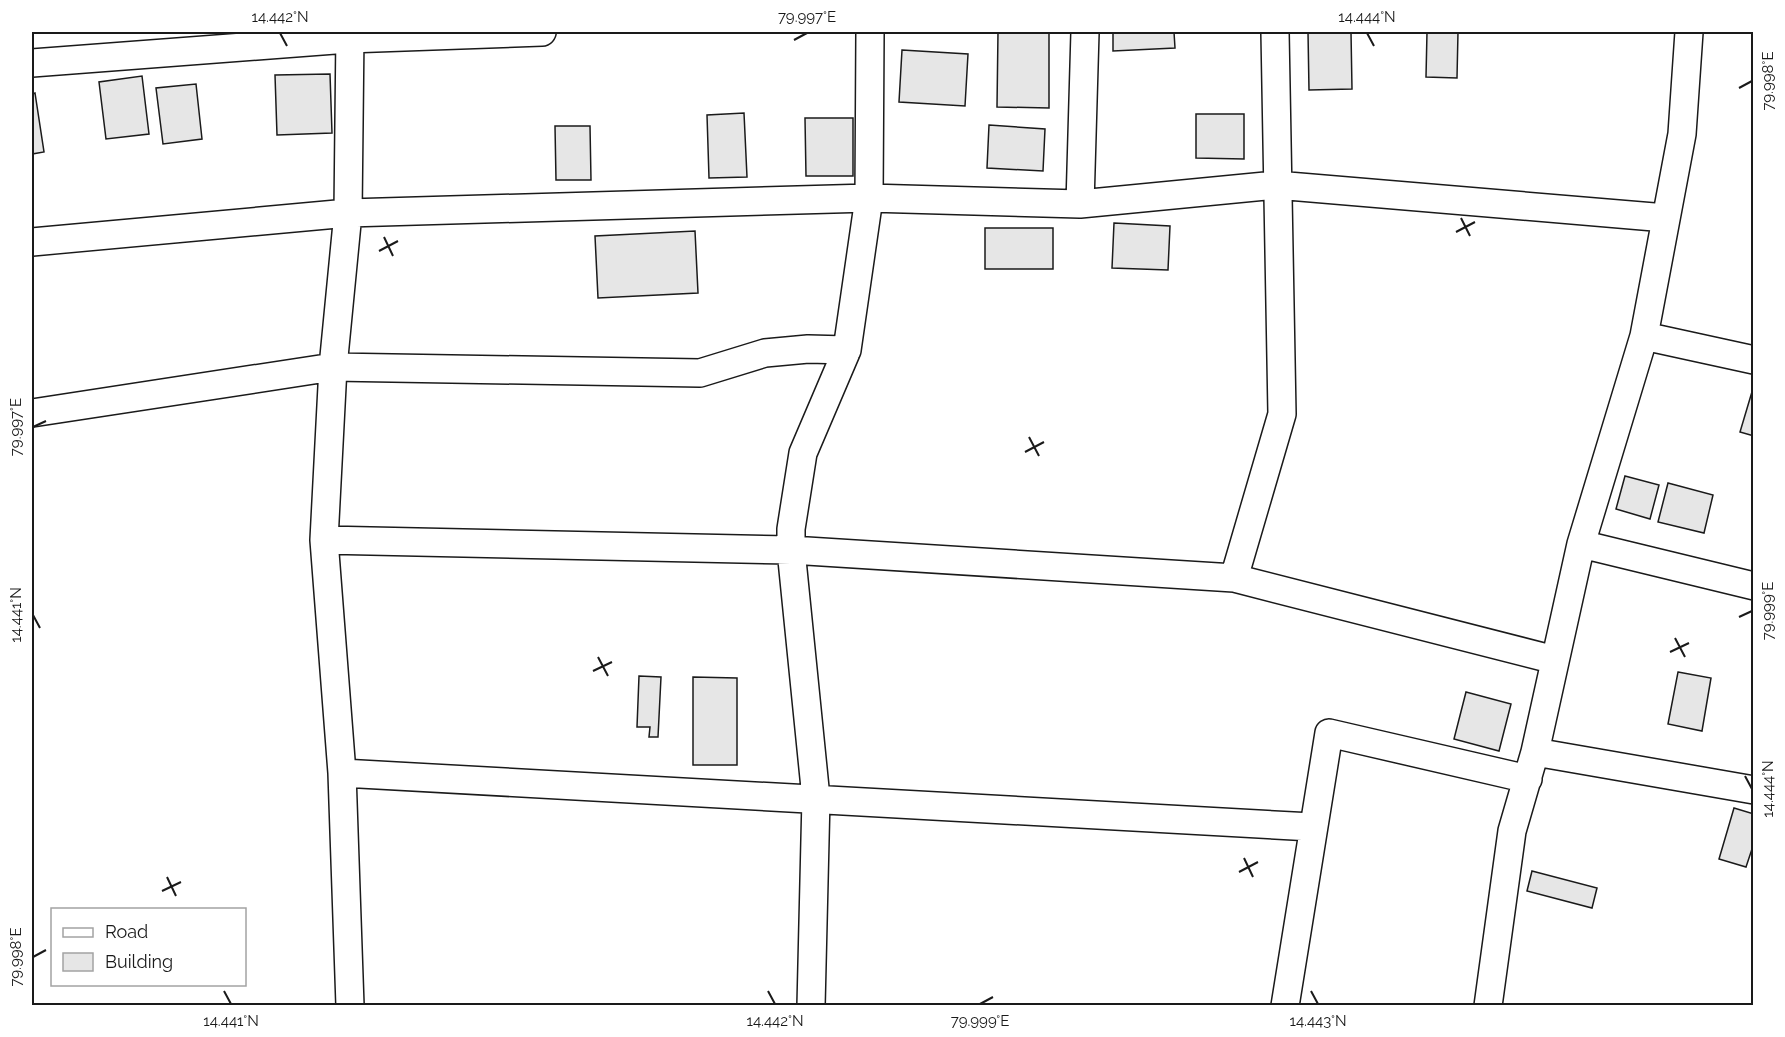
<svg xmlns="http://www.w3.org/2000/svg" width="1785" height="1037" viewBox="0 0 1785 1037" font-family="Raleway,sans-serif">
	<style>
		.building { fill: #e6e6e6; stroke: #1a1a1a; stroke-width: 1.5 }
		.lines { fill: none; stroke-linecap: round; stroke-linejoin: round }
		.minor-casing { stroke: #1a1a1a; stroke-width: 30 }
		.minor { stroke: #fff; stroke-width: 27 }
		.ticks { fill: none; stroke: #1a1a1a; stroke-width: 2 }
		.neatline { fill: none; stroke: #1a1a1a; stroke-width: 2 }
		.ticks-label { font-size: 15px; text-anchor: middle; fill: #1a1a1a }
	</style>
	<rect width="100%" height="100%" fill="#fff"/>
	<path class="building" d="M998 32H1049V108L997 107Z
		M1113 32H1174L1175 48 1113 51Z
		M1308 32H1351L1352 89 1309 90Z
		M1427 32H1458L1457 78 1426 77Z
		M902 50 968 54 965 106 899 102Z
		M330 74 332 133 277 135 275 75Z
		M142 76 149 134 106 139 99 82Z
		M196 84 202 139 163 144 156 88Z
		M35 93 44 152 32 154V94Z
		M744 113 747 177 709 178 707 115Z
		M1196 114H1244V159L1196 158Z
		M805 118H853V176H806Z
		M989 125 1045 129 1043 171 987 168Z
		M555 126H590L591 180H556Z
		M1114 223 1170 226 1168 270 1112 268Z
		M985 228H1053V269H985Z
		M695 231 698 293 598 298 595 236Z
		M1754 385V436L1740 432Z
		M1625 476 1659 485 1650 519 1616 509Z
		M1668 483 1713 495 1704 533 1658 522Z
		M1678 672 1711 678 1702 731 1668 724Z
		M639 676 661 677 658 737H649L650 727H637Z
		M693 677 737 678V765H693Z
		M1466 692 1511 704 1499 751 1454 739Z
		M1734 808 1754 814V843L1746 867 1719 859Z
		M1532 871 1597 888 1592 908 1527 891Z"/>
	<g class="lines">
		<defs>
			<path id="minor" d="M350 32 348 213 333 367 324 540 342 773 350 1006
				M32 63 348 39 542 32
				M1080 204 1085 32
				M32 242 348 213 869 198 1080 204 1276 185 1666 218
				M1644 336 1754 360
				M32 413 333 367 700 373 765 353 808 349 847 350 869 198 870 32
				M324 540 791 550 1234 578 1555 660
				M1581 544 1754 586
				M1234 578 1282 414 1275 32
				M1535 752 1754 790
				M342 773 1312 827
				M811 1006 816 798 791 550V529L803 453 847 350
				M1285 1006 1329 733 1528 779
				M1488 1006 1512 831 1535 752 1581 544 1644 336 1682 134 1689 32"/>
		</defs>
		<use href="#minor" class="minor-casing"/>
		<use href="#minor" class="minor"/>
	</g>
	<path class="ticks" d="M280 33 287 46M1367 33 1374 46M794 40 807 33M1739 88 1752 81M1461 218 1470 236M1456 232 1475 222M384 237 393 256M379 251 398 241M33 427 46 421M1029 437 1039 456M1025 452 1044 442M33 615 40 628M1739 617 1752 611M1675 638 1685 657M1670 652 1689 643M598 657 608 676M593 671 612 662M1745 776 1752 789M1244 858 1253 877M1239 872 1258 862M167 877 176 896M162 891 181 882M33 957 46 950M224 991 231 1004M768 991 775 1004M1311 991 1318 1004M980 1004 993 997"/>
	<rect width="1785" height="1037" fill="none" stroke="#ffffff" stroke-width="66"/>
	<rect x="51" y="908" width="195" height="78" fill="#ffffff" stroke="#a3a3a3" stroke-width="1.5"/>
	<rect x="63" y="928" width="30" height="9" fill="#ffffff" stroke="#a3a3a3" stroke-width="1.5"/>
	<text x="105" y="938" font-size="18" fill="#1a1a1a">Road</text>
	<rect x="63" y="953" width="30" height="18" fill="#e6e6e6" stroke="#a3a3a3" stroke-width="1.5"/>
	<text x="105" y="968" font-size="18" fill="#1a1a1a">Building</text>
	<rect x="33" y="33" width="1719" height="971" class="neatline"/>
	<g class="ticks-label">
		<text x="280" y="22">14.442°N</text>
		<text x="807" y="22">79.997°E</text>
		<text x="1367" y="22">14.444°N</text>
		<text transform="translate(1768 81) rotate(-90)" y="5">79.998°E</text>
		<text transform="translate(16 427) rotate(-90)" y="5">79.997°E</text>
		<text transform="translate(1768 611) rotate(-90)" y="5">79.999°E</text>
		<text transform="translate(16 615) rotate(-90)" y="5">14.441°N</text>
		<text transform="translate(1768 789) rotate(-90)" y="5">14.444°N</text>
		<text transform="translate(16 957) rotate(-90)" y="5">79.998°E</text>
		<text x="231" y="1026">14.441°N</text>
		<text x="775" y="1026">14.442°N</text>
		<text x="980" y="1026">79.999°E</text>
		<text x="1318" y="1026">14.443°N</text>
	</g>
</svg>
